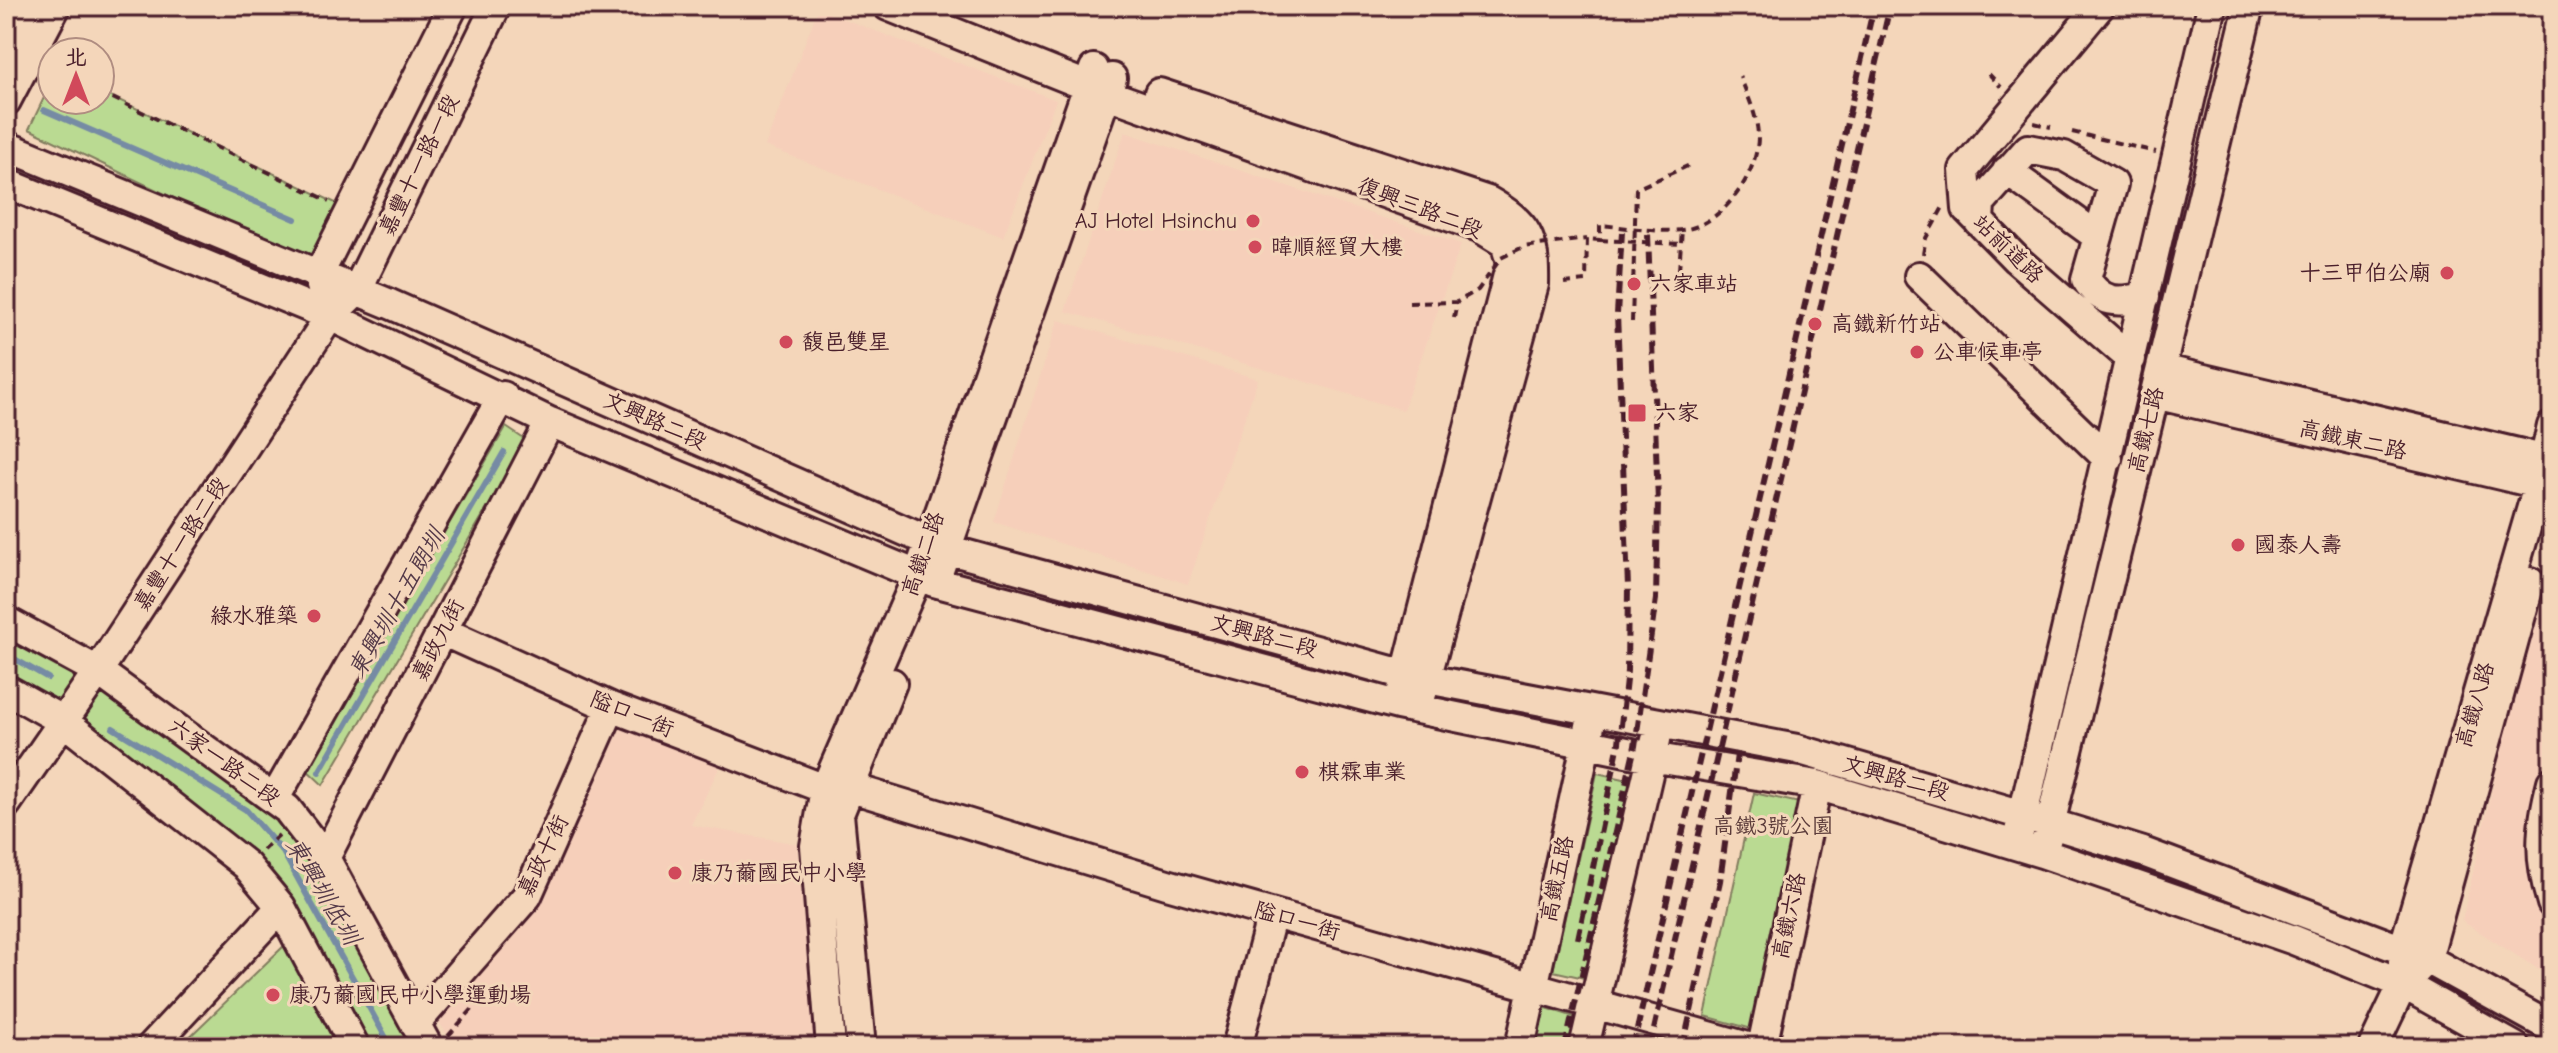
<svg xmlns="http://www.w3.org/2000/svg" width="2558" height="1053" viewBox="0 0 2558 1053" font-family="'Comic Neue','LXGW WenKai TC',sans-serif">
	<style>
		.built { fill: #f6cfba }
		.green { fill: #bada92; stroke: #827c5e; stroke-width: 2 }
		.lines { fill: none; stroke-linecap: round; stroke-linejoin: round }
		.stream { stroke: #768ba4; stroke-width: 6 }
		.minor-casing { stroke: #4a1f2b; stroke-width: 34 }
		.path { stroke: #4a1f2b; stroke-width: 4; stroke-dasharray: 8 6; stroke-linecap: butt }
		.minor { stroke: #f4d6ba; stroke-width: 28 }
		.rail { stroke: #4a1f2b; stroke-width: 6; stroke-dasharray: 12 6; stroke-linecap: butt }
		.path-bridge { stroke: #4a1f2b; stroke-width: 4; stroke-dasharray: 8 6; stroke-linecap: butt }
		.poi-dot { fill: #d1495b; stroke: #f4d6ba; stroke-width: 3 }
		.labels { text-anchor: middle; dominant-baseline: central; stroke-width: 6; stroke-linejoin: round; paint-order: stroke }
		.street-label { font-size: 22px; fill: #4a1f2b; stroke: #f4d6ba }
		.poi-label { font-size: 22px; fill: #4a1f2b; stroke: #f4d6ba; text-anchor: start }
		.park-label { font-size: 22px; fill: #5b3b3a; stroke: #f4d6ba }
		.water-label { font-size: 24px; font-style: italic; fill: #553a49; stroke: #f4d6ba }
	</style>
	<rect width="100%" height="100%" fill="#f4d6ba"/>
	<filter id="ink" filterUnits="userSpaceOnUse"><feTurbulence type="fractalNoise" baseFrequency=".0125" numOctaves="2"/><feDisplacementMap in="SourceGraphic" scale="16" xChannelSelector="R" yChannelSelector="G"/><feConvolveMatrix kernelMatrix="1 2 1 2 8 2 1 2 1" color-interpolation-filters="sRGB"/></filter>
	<g filter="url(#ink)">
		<path class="built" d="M818 9 1056 100 1003 237 765 146Z
			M1125 132 1461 244 1403 410 1065 311Z
			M1058 320 1258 379 1188 584 994 522Z
			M2552 524V978L2462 921Z
			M622 719 724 758 691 825 797 844 818 1047H456L439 1022 535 902Z"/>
		<path class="green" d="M52 81V100H100V91L342 206 314 265 29 129Z
			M506 427 527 441 323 785 305 768Z
			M6 634 84 675 57 706 6 677Z
			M102 687 260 802 303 851 413 1047H364L299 919 79 719Z
			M1597 773 1633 781 1589 979 1553 971Z
			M1754 793 1804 804 1752 1029 1705 1016Z
			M286 944 340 1047H179Z
			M1540 1006 1578 1018 1572 1047H1531Z"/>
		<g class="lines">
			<path class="stream" d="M44 110 295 219
				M6 654 48 678
				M113 728 246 810 283 852 391 1047
				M319 772 504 452"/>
			<defs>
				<path id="minor" d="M888 6 1107 94 1479 227 1505 243 1511 263 1402 690
					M2100 6 1964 170 1967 209 2016 259 2131 359
					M6 57 33 6
					M1159 93 1488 201C1528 224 1535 238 1534 284L1421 697
					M6 101 56 6
					M6 146 390 304 946 549 1406 675 1797 749 2023 815 2143 852 2427 959 2552 1028
					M2007 171 2098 237
					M6 183 330 316 550 422 934 582 1398 705 1651 757 1817 785 2042 853 2294 940 2403 984 2515 1047
					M1979 222 1980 203 2028 149 2064 156 2113 184 2086 279C2101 304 2118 303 2145 297
					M1919 276 2108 459
					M323 292 318 276 453 6
					M2161 369 2552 461
					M2155 394 2552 487
					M940 567 1112 78
					M6 621 98 671 287 809 325 858 428 1047
					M442 631 611 707 825 789
					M6 689 63 721 246 865 281 907 355 1047
					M2552 782C2540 828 2538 858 2552 903
					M848 787 1167 884 1748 1047
					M275 798 503 396
					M6 804 98 671 330 316 357 290 496 6
					M2019 832 2212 6
					M2046 841 2249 6
					M325 858 550 422
					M2403 967V950L2539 483 2552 426
					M415 1024 527 896 611 707
					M151 1047 281 907
					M831 1047 815 846 825 789 918 575 1094 69
					M861 1047 839 814 892 683
					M1237 1047 1272 914
					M1520 1047 1590 726
					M1584 1047 1656 740
					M1762 1047 1817 785
					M2373 1047 2403 984 2427 959 2530 582"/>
			</defs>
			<use href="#minor" class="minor-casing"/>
			<path class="path" d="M412 6 424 12
				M1989 74 2001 87
				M100 92 329 201
				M2034 123 2051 127
				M2072 132 2156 152
				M1600 240 1681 244
				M1923 254 1926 238 1943 207
				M1679 270 1682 229
				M1564 283 1586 281 1587 239 1600 240V225C1624 227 1666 234 1688 229 1725 221 1759 172 1758 135 1757 114 1747 95 1740 76
				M1454 318 1457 302
				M1632 322 1636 189 1692 164
				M263 850 280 834
				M354 995 370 986
				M448 1036 477 1004"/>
			<use href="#minor" class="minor"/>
			<path class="rail" d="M1578 939 1619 743 1627 671 1628 587 1617 314 1622 232
				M1565 1047 1635 746 1656 599 1658 502 1648 234
				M1633 1047 1874 6
				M1650 1047 1890 6
				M1683 1047 1720 881 1738 747"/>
			<path class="path-bridge" d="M1409 303 1457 302 1478 290 1501 258 1523 247 1587 239"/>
		</g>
	</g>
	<g class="poi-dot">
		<circle cx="1253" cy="221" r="8"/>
		<circle cx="1255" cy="247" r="8"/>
		<circle cx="2447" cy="273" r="8"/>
		<circle cx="1634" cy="284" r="8"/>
		<circle cx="1815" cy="324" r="8"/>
		<circle cx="786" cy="342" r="8"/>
		<circle cx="1917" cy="352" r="8"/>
		<rect x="1627" y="403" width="20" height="20" rx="4"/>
		<circle cx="2238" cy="545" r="8"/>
		<circle cx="314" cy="616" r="8"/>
		<circle cx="1302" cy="772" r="8"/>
		<circle cx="675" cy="873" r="8"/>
		<circle cx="273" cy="995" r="8"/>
	</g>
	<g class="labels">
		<g class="street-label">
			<text transform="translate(419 165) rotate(-64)">嘉豐十一路一段</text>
			<text transform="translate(1420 208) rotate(21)">復興三路二段</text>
			<text transform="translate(2008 249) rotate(44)">站前道路</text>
			<text transform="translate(655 421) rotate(24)">文興路二段</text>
			<text transform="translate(2146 430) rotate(-76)">高鐵七路</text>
			<text transform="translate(2353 440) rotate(13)">高鐵東二路</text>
			<text transform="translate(181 544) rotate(-57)">嘉豐十一路二段</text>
			<text transform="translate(923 554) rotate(-71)">高鐵二路</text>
			<text transform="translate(1264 636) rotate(15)">文興路二段</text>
			<text transform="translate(438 640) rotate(-63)">嘉政九街</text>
			<text transform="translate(2475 705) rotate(-74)">高鐵八路</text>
			<text transform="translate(632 714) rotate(22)">隘口一街</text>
			<text transform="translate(224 762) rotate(36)">六家一路二段</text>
			<text transform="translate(1896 778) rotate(16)">文興路二段</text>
			<text transform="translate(543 856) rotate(-64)">嘉政十街</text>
			<text transform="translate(1557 879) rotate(-78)">高鐵五路</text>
			<text transform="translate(1789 916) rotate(-78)">高鐵六路</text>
			<text transform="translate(1297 921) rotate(16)">隘口一街</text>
		</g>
		<g class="poi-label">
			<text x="1237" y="221" text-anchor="end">AJ Hotel Hsinchu</text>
			<text x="1271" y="247">暐順經貿大樓</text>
			<text x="2431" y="273" text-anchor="end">十三甲伯公廟</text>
			<text x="1650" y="284">六家車站</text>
			<text x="1831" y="324">高鐵新竹站</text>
			<text x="802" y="342">馥邑雙星</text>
			<text x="1933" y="352">公車候車亭</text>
			<text x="1655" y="413">六家</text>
			<text x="2254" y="545">國泰人壽</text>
			<text x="298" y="616" text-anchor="end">綠水雅築</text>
			<text x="1318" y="772">棋霖車業</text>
			<text x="691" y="873">康乃薾國民中小學</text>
			<text x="289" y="995">康乃薾國民中小學運動場</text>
		</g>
		<g class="park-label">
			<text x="1773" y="826">高鐵3號公園</text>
		</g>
		<g class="water-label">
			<text transform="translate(396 603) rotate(-60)">東興圳十五朗圳</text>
			<text transform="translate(323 891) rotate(59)">東興圳低圳</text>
		</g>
	</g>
	<rect width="2558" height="1053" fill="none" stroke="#f4d6ba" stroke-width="32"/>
	<rect x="16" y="16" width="2526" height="1021" fill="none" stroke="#4a1f2b" stroke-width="3" filter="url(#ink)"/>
	<g transform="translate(76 76)"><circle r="38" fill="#f4d6ba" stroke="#b08d81" stroke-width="2"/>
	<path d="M0-6L14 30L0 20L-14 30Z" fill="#d1495b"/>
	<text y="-12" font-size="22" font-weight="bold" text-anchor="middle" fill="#4a1f2b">北</text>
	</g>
</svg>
